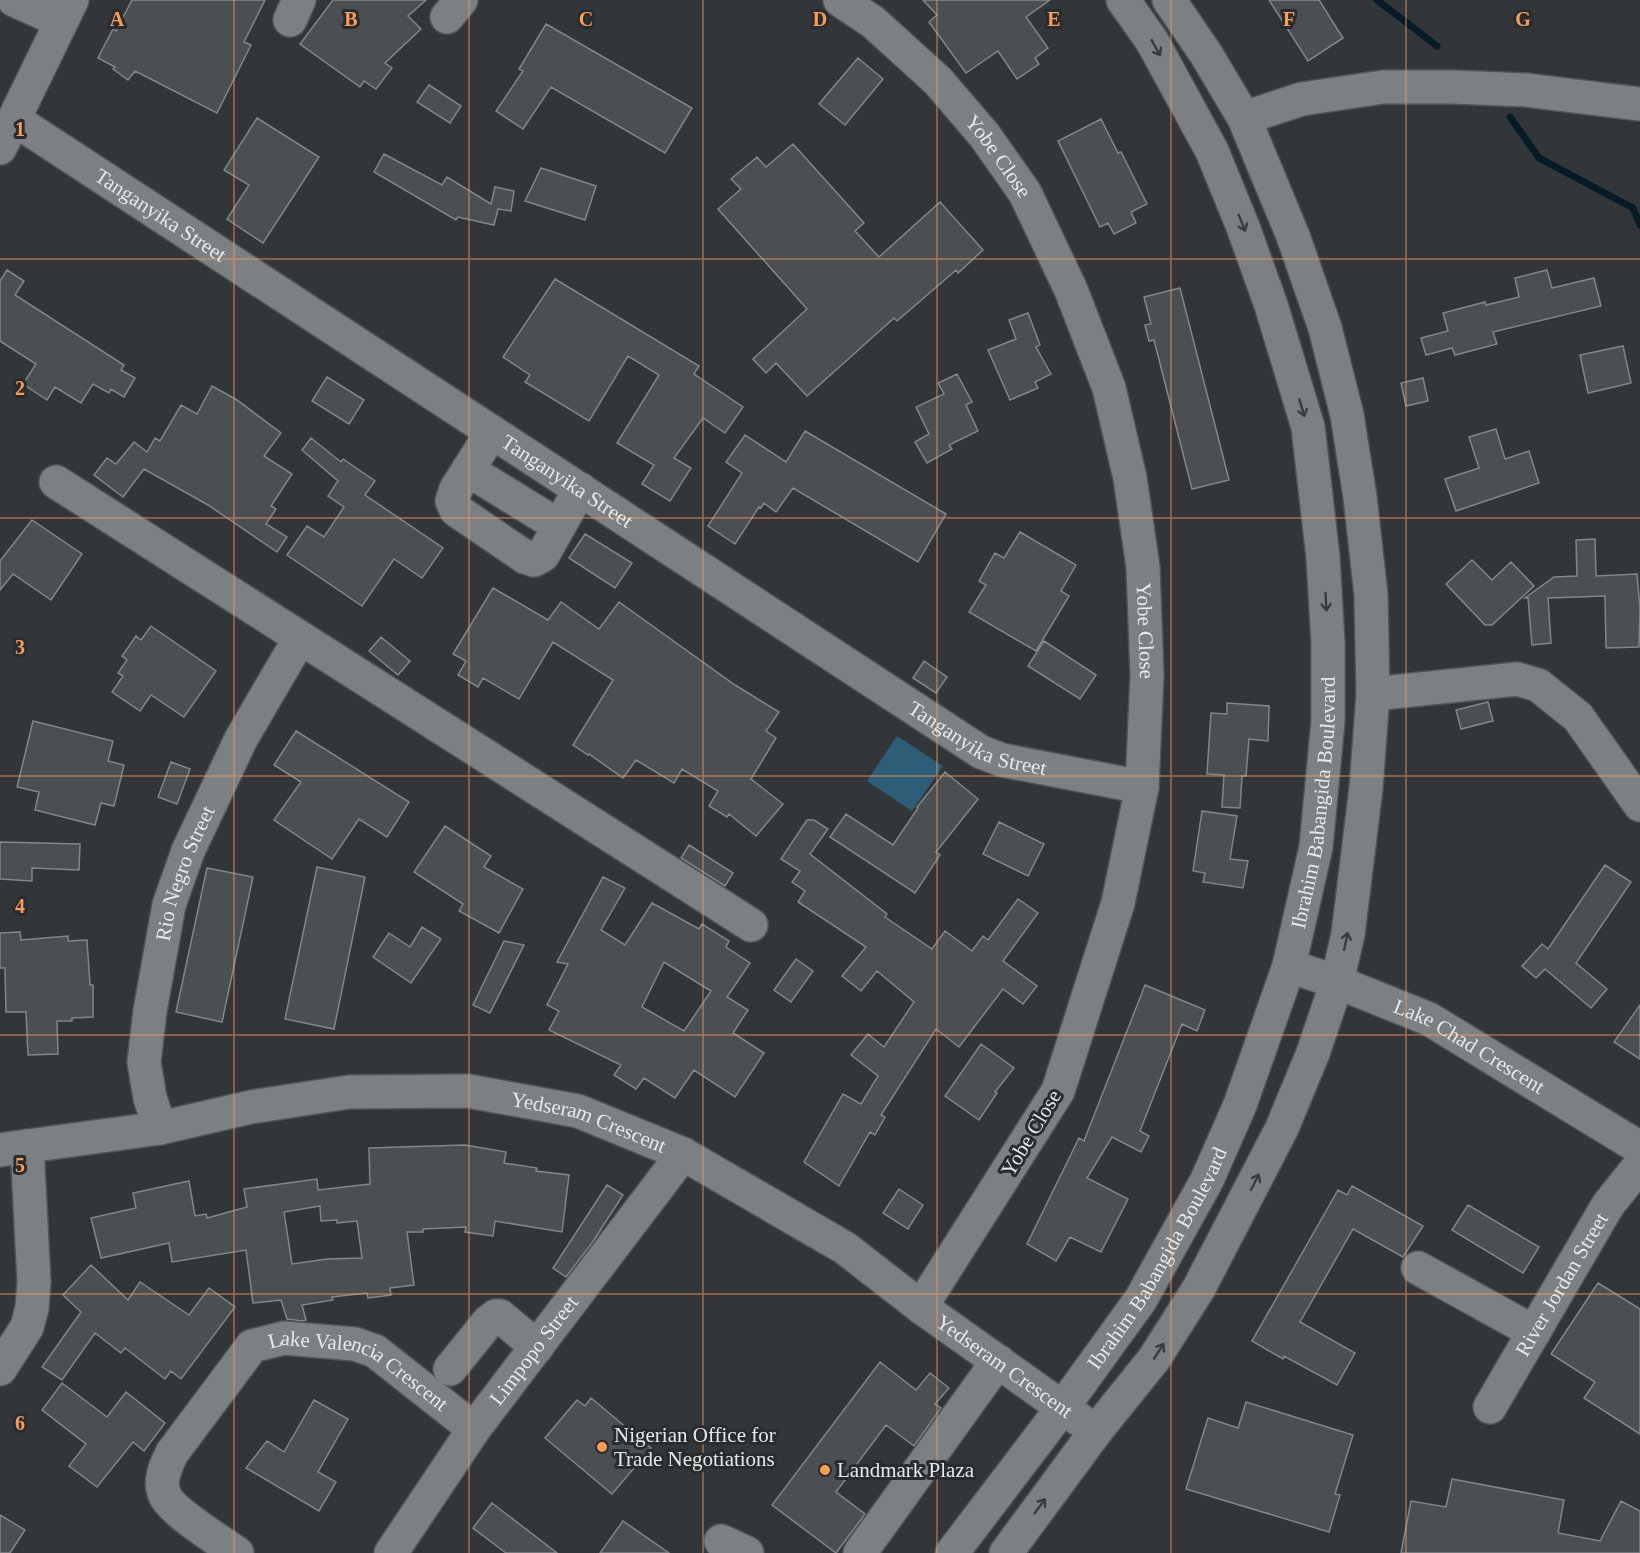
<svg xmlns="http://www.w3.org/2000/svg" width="1640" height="1553" viewBox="0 0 1640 1553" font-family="Georgia,serif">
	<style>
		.green { fill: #2d5d77 }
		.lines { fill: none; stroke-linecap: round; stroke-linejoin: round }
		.stream { stroke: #051c28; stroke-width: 7 }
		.building { fill: #4c4f52; stroke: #818688; stroke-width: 1.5; fill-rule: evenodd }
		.minor-casing { stroke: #4f5354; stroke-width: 36 }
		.minor { stroke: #7c8082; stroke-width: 33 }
		.oneway { stroke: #3a3d3f }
		.grid { fill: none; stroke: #fd9c56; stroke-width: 1.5; stroke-opacity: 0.55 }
		.poi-dot { fill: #fd9c56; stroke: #292c2e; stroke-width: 2 }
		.labels { text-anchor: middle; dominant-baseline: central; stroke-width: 6; stroke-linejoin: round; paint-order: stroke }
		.street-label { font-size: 21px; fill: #e6e8e9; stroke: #292c2e }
		.poi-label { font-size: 21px; fill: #e6e8e9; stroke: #292c2e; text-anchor: start }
		.grid-label { font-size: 20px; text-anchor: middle; font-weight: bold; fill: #fd9c56; stroke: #292c2e; stroke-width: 6; stroke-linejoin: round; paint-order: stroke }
	</style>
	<rect width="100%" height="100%" fill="#333638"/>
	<path class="green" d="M897 736 943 766 912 811 867 781Z"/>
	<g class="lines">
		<path class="stream" d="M1377 0 1437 46
			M1510 117 1539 158 1633 208 1640 225"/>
	</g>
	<path class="building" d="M132 0H265L244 42 251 45 217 113 135 71 128 80 113 69 115 67 98 58 113 29 116 31Z
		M333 0H426L408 16 421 29 385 63 392 68 376 89 364 81 360 87 300 44Z
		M923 0H1050L1026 17 1048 48 1035 58 1039 64 1017 79 998 51 966 73 929 22 937 15Z
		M1269 0H1319L1343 38 1308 61Z
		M546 24 692 108 665 153 551 87 523 129 496 111 523 71 519 69Z
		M858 58 883 79 845 125 819 104Z
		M429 85 461 106 450 123 417 102Z
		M257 118 319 157 263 243 227 219 249 185 224 170Z
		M1101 119 1118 153 1121 152 1147 204 1131 212 1136 223 1114 234 1108 223 1100 227 1058 141Z
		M793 144 864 223 855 231 879 257 940 202 983 250 958 273 956 270 897 321 894 318 807 396 776 363 766 373 753 359 807 309 718 209 741 189 731 179 757 157 766 167Z
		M384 154 442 185 447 177 491 204 495 187 514 191 511 211 498 209 494 225 458 217 456 220 374 172Z
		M541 168 596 186 585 220 525 201Z
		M7 270 24 281 15 295 124 365 121 370 135 378 124 397 111 389 109 393 93 384 81 403 55 387 47 400 23 384 36 364 0 341V281Z
		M1547 270 1552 288 1594 278 1601 306 1493 332 1497 344 1455 355 1452 348 1426 355 1421 338 1448 331 1443 313 1485 302 1486 305 1519 297 1515 278Z
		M555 279 699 366 694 374 743 407 725 433 703 418 674 458 691 468 670 501 642 484 654 465 617 443 659 375 628 356 589 421 525 382 530 375 503 357Z
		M1180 288 1229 480 1192 489 1154 340 1149 341 1145 325 1151 324 1144 297Z
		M1028 313 1040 345 1036 347 1051 374 1035 382 1038 388 1010 400 988 350 1016 339 1009 320Z
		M1623 346 1631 383 1588 393 1580 355Z
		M957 374 972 402 966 405 978 431 949 445 952 449 927 463 915 442 929 434 916 407 944 394 938 383Z
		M327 377 364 400 349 424 312 401Z
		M1423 378 1428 401 1406 406 1401 383Z
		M212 386 237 400 281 433 264 456 292 474 271 506 276 509 266 524 287 537 277 552 208 505 144 469 123 497 94 475 107 458 116 464 134 442 147 452 155 438 160 441 181 405 197 414Z
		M1496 429 1505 459 1529 451 1539 483 1456 511 1445 479 1479 468 1469 437Z
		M805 431 946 514 918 562 793 488 776 512 764 503 761 508 759 507 735 544 708 526 742 473 726 462 745 435 786 462Z
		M311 438 341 462 343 459 375 481 365 495 443 548 422 578 394 559 362 606 287 555 307 526 324 537 344 507 328 496 338 481 302 450Z
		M32 520 82 554 51 600 13 574 0 590V561Z
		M1020 532 1076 565 1061 591 1069 596 1036 651 969 612 986 585 979 581 995 553 1004 558Z
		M585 534 632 563 615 588 569 558Z
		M1595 539 1596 576 1637 574 1640 608 1639 647 1606 648 1605 596 1548 598 1551 643 1532 645 1528 598H1525L1554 577 1577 576 1576 540Z
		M1472 560 1492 580 1511 562 1534 586 1492 625H1485L1446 584Z
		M493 588 548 620 561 602 599 629 619 602 735 685 779 712 766 731 776 738 751 779 783 804 756 836 729 814 727 817 709 806 718 791 682 769 674 783 636 760 623 778 589 754 588 755 573 745 613 680 553 642 519 699 483 678 478 687 458 675 466 661 453 654Z
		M151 626 216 671 184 717 151 695 140 711 112 692 123 676 118 673 127 660 122 656 136 636 141 640Z
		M381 637 410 661 398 675 369 651Z
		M1044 641 1096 675 1080 699 1028 666Z
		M924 661 947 677 936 693 913 678Z
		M1488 702 1493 721 1461 729 1456 710Z
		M1227 703 1269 706 1268 741 1249 739 1246 776H1242L1240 808 1222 807 1224 775 1207 774 1211 713 1227 714Z
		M33 721 113 741 108 761 124 765 114 806 101 803 95 825 35 810 39 792 17 787Z
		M296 731 409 802 387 837 359 819 332 859 274 820 301 782 274 765Z
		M171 762 190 769 177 804 158 797Z
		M945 772 978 799 936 852 940 855 915 893 830 837 846 814 893 845 918 808 917 807Z
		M1202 811 1237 816 1230 859 1248 861 1243 888 1203 882 1205 873 1193 871Z
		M807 820H814L828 829 810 854 887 914 885 917 932 949 945 931 972 951 983 936 988 940 1018 899 1038 913 1003 961 1037 986 1023 1004 1003 989 959 1047 936 1029 881 1115 885 1117 875 1135 870 1132 839 1186 804 1162 843 1094 861 1104 878 1076 851 1055 868 1034 884 1047 914 1002 877 971 861 991 842 976 866 947 798 902 805 891 792 882 800 871 781 859Z
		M999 822 1044 844 1028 876 983 854Z
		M445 826 491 856 484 867 523 889 499 933 459 911 463 904 414 872Z
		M0 842 80 844 79 870 32 868V881L0 879Z
		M689 845 733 873 725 886 681 858Z
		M1605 865 1631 882 1576 963 1607 989 1591 1008 1545 969 1536 978 1522 966 1542 944 1548 949Z
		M317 867 365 877 334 1029 285 1019Z
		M207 868 253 877 222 1022 176 1012Z
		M603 877 625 888 601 930 625 945 652 903 699 929 702 924 729 941 726 947 750 963 727 997 748 1010 733 1033 764 1053 735 1097 694 1070 675 1098 644 1078 636 1089 614 1075 621 1065 549 1030 559 1011 547 1005 568 964 557 962ZM664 962 711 991 684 1031 642 1007Z
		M422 927 441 939 411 983 373 957 389 933 410 947Z
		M20 932 21 940 68 936V941L87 940 90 985H93V1017L72 1018V1021H57L58 1054 28 1055 26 1012H6L5 968H0V933Z
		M504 941 524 945 490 1013 473 1005Z
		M796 959 813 971 791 1002 774 990Z
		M1145 985 1205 1010 1197 1031 1182 1024 1140 1131 1149 1136 1141 1152 1112 1137 1087 1178 1128 1199 1101 1252 1070 1237 1056 1261 1027 1244 1079 1138 1084 1141Z
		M1640 1005V1059L1614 1042Z
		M981 1044 1014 1068 995 1092 997 1093 979 1120 945 1096Z
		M465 1145 506 1152 504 1163 537 1168 536 1171 569 1175 562 1232 495 1221 493 1236 465 1232 466 1227 423 1229V1232H407L414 1285 390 1288 391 1295 368 1298 367 1293 332 1297 333 1300 302 1305 306 1320 303 1321 287 1319 281 1300 253 1303 246 1250 172 1262 169 1243 101 1258 91 1218 136 1208 133 1193 189 1181 195 1216 206 1214 207 1218 247 1207 244 1189 317 1179 318 1190 370 1184 369 1148ZM320 1206 321 1221 337 1220V1223L357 1221 362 1258 327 1259 292 1264 284 1212Z
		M607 1185 623 1195 592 1243 566 1277 553 1268Z
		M1352 1186 1423 1226 1403 1257 1353 1229 1300 1322 1355 1353 1337 1385 1284 1356 1283 1359 1252 1341 1338 1190 1347 1195Z
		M899 1189 923 1205 908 1229 883 1213Z
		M1468 1205 1539 1247 1523 1273 1452 1230Z
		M91 1265 128 1300 140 1282 189 1315 209 1288 235 1307 181 1379 171 1371 165 1379 125 1348 121 1353 95 1333 62 1380 42 1367 81 1312 63 1295Z
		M1598 1283 1640 1309V1434L1584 1398 1595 1382 1551 1354Z
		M880 1362 916 1390 930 1373 949 1388 935 1404 941 1408 914 1446 886 1425 836 1492 865 1514 836 1553 772 1505Z
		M62 1383 107 1417 126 1392 165 1423 144 1451 133 1442 97 1487 69 1466 86 1444 42 1410Z
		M591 1398 651 1448 612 1494 545 1438 577 1400 585 1406Z
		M314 1400 348 1419 318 1472 336 1482 319 1511 246 1468 267 1441 284 1452Z
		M1246 1402 1353 1435 1335 1494 1340 1495 1329 1532 1186 1489 1208 1418 1238 1428Z
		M1452 1479 1564 1500 1558 1533 1600 1541 1621 1501 1640 1511V1553H1401L1411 1501 1446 1507Z
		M492 1503 557 1553H506L473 1528Z
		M0 1515 25 1530 10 1553H0Z
		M623 1521 669 1553H600Z"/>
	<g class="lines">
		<defs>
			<g id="minor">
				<path d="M14 0 61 21"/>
				<path id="s1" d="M840 0 873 22 938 81 985 136 1025 193 1071 290 1109 388 1130 478 1143 567 1147 675 1142 787 1118 903 1058 1091 921 1307"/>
				<path d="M447 17 461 0"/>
				<path d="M290 20 299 0"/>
				<path d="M1244 118 1302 99 1383 87H1453L1526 90 1640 104"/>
				<path id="s2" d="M15 120 981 752 1002 760 1142 787"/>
				<path d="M0 148 72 0"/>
				<path d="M492 432 456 489 452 501 456 510 525 557 534 560 543 555 580 489"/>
				<path d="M468 470 559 526"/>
				<path d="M56 482 751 925"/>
				<path d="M1373 694 1517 679 1538 685 1578 717 1640 805"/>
				<path id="s3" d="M1289 966 1337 982 1429 1019 1640 1148"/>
				<path id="s4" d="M160 1128 150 1098 144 1062 150 1011 169 905 188 851 241 739 300 638"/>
				<path id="s5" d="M0 1150 160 1128 251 1107 349 1092 468 1091 578 1111 683 1154 845 1248 921 1307 1080 1420"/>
				<path d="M1418 1268 1534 1332"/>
				<path d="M0 1369 27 1327 32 1308 34 1282 27 1146"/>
				<path d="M450 1369 488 1322 496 1316H500L537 1347"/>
				<path id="s6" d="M1490 1407 1608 1205 1640 1165"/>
				<path d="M721 1541 747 1553"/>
				<path id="s7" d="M237 1553C221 1542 169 1510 164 1493 159 1480 166 1465 172 1453L252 1346 284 1338 355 1344 375 1351 474 1429"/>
				<path id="s8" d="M391 1553 474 1429 683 1154"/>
				<path d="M860 1553 998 1361"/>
				<path id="s9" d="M952 1553 1063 1407 1141 1299 1207 1180 1240 1105 1289 966 1316 847 1328 721V643L1323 557 1308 427 1271 305 1243 227 1212 151 1152 41 1123 0"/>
				<path d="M1006 1553 1096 1431 1154 1359 1199 1288 1282 1128 1313 1053 1337 982 1348 934 1366 788 1373 694 1371 595 1360 497 1347 415 1325 328 1293 236 1244 118 1206 54 1169 0"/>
			</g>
		</defs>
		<use href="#minor" class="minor-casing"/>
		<use href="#minor" class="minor"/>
	</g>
	<defs><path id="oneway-shaft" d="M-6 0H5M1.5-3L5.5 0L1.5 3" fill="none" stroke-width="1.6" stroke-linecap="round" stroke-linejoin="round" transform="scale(1.5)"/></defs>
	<g class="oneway">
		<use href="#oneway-shaft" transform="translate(1156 48) rotate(61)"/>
		<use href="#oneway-shaft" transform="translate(1242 223) rotate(68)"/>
		<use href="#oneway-shaft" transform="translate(1302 408) rotate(73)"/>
		<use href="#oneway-shaft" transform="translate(1326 602) rotate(87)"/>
		<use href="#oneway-shaft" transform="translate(1346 941) rotate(-78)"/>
		<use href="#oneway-shaft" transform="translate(1255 1182) rotate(-63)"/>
		<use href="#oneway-shaft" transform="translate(1159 1351) rotate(-57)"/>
		<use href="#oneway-shaft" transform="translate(1040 1506) rotate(-53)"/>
	</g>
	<path class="grid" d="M234 0V1553M469 0V1553M703 0V1553M937 0V1553M1171 0V1553M1406 0V1553M0 259H1640M0 518H1640M0 776H1640M0 1035H1640M0 1294H1640"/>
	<g class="poi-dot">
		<circle cx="602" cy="1447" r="6"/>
		<circle cx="825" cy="1470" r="6"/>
	</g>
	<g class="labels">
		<g class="street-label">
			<text stroke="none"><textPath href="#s1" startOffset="224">Yobe Close</textPath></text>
			<text stroke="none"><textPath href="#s2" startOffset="174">Tanganyika Street</textPath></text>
			<text stroke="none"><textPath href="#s2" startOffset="660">Tanganyika Street</textPath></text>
			<text stroke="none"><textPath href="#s1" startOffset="728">Yobe Close</textPath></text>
			<text stroke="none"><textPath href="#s2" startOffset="1146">Tanganyika Street</textPath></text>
			<text stroke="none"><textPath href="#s9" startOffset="848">Ibrahim Babangida Boulevard</textPath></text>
			<text stroke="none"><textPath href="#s4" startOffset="262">Rio Negro Street</textPath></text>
			<text stroke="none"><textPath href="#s3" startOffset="198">Lake Chad Crescent</textPath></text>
			<text stroke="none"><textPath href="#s5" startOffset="598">Yedseram Crescent</textPath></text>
			<text transform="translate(1031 1133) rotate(-59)">Yobe Close</text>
			<text stroke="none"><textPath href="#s9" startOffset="360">Ibrahim Babangida Boulevard</textPath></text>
			<text stroke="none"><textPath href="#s6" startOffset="142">River Jordan Street</textPath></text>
			<text stroke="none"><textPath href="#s8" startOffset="248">Limpopo Street</textPath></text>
			<text stroke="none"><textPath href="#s5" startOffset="1084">Yedseram Crescent</textPath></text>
			<text stroke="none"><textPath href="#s7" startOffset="387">Lake Valencia Crescent</textPath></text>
		</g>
		<g class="poi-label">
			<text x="614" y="1435">Nigerian Office for<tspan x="614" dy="24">Trade Negotiations</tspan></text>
			<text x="837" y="1470">Landmark Plaza</text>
		</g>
	</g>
	<g class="grid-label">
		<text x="117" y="26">A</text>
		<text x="351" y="26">B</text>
		<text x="586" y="26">C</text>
		<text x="820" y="26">D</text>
		<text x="1054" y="26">E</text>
		<text x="1289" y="26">F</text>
		<text x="1523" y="26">G</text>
		<text x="20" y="136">1</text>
		<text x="20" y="395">2</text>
		<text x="20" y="654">3</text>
		<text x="20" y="913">4</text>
		<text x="20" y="1172">5</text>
		<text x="20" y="1430">6</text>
	</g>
</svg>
